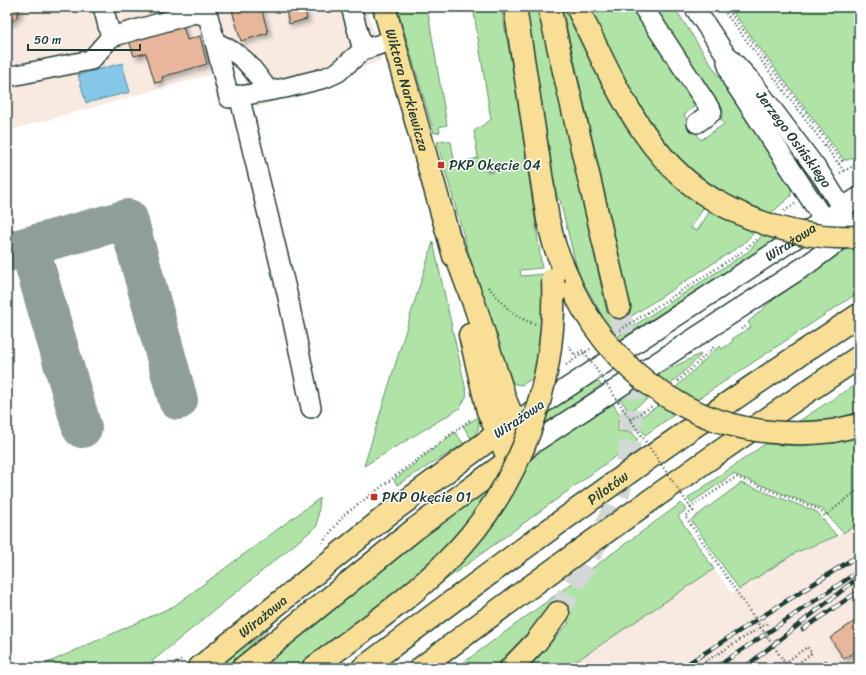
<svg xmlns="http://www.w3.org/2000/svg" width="866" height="675" viewBox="0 0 866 675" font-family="Sriracha,sans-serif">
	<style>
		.built { fill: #f8e9e1 }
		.green { fill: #afe4a6; stroke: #67906d }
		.water { fill: #85c7e6; stroke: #5c909f }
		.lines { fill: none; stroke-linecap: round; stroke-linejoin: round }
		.taxiway { stroke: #8f9e9a; stroke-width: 40 }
		.building { fill: #e8b69a; stroke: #1f3d34; filter: url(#shadow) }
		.highway-tunnel { stroke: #d2d8d6; stroke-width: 22; stroke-dasharray: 22 11; stroke-linecap: butt }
		.minor-casing { stroke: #1f3d34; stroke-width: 22 }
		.major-casing { stroke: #1f3d34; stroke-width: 25 }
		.highway-casing { stroke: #1f3d34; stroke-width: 25 }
		.path { stroke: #1f3d34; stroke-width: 2.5; stroke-dasharray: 1 3; stroke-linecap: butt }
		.minor { stroke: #fff; stroke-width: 19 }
		.major { stroke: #f9df96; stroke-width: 22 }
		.highway { stroke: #f9df96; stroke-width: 22 }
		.rail-casing { stroke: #1f3d34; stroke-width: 4.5 }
		.rail { stroke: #fff; stroke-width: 3; stroke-dasharray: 9; stroke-linecap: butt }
		.highway-bridge-casing { stroke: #1f3d34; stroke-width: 25; stroke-linecap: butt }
		.path-bridge { stroke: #1f3d34; stroke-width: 2.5; stroke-dasharray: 1 3; stroke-linecap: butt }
		.highway-bridge { stroke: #f9df96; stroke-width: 22 }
		.tree { fill: #94a69c }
		.poi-dot { fill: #c8321e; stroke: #fff; stroke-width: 1.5 }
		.labels { text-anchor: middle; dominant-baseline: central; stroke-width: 3; stroke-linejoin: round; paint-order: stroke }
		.street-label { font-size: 14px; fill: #1f3d34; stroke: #fff }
		.poi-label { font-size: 14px; fill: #1f3d34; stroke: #fff; text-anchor: start }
	</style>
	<defs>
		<filter id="shadow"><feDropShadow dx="3.5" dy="3.5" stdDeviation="2" flood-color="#0004"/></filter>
	</defs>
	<rect width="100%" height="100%" fill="#fff"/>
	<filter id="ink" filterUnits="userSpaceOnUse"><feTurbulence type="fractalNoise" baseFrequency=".025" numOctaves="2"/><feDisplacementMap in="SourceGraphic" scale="8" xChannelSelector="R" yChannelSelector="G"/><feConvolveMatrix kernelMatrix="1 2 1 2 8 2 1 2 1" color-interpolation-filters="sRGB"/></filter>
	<g filter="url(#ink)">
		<path class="built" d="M7 7H367L382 60 257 108 239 67 7 131Z
			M859 523V668H566L714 569 732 594 797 552 843 533Z"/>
		<path class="green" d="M397 7H427L447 125 439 127 440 132 434 133Z
			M473 7H501L516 88 542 268 520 270 521 276 544 274V313L536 376 522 385 515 384 512 381 478 286 437 142 442 140 451 142 455 164 478 158 474 131 491 120Z
			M526 7H541L607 313 631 307 562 7H569L676 184 704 207 691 228 697 231 710 211 729 221 755 232 743 244 610 330 578 273 560 200 557 198Z
			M589 7H636L694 94 695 106 684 115 701 140 724 124 648 7H674L791 188V196L769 215C750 206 730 198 712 186 650 143 620 73 589 7Z
			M729 7H859V154L848 160H844Z
			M763 234 777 239 618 341 615 338 749 251Z
			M433 242 467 395 460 408 364 466Z
			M859 248V292L695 401 674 389 715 350 720 346 722 349 733 341 732 339 751 327 748 322 779 295 847 249Z
			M700 354 701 355 669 386 655 376Z
			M597 380 601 385 541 427 545 413Z
			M859 382V412L834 419 796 423Z
			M636 389 649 398 629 412 620 399Z
			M613 404 624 421 618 420V431L632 432 638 440 436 587 470 550 511 497 532 456Z
			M659 405 674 415 645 435 635 421Z
			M480 416 478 430 473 438 470 437 463 426Z
			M455 432 464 444 397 485 394 480Z
			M859 437V523L843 533 822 509 733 474 691 503 688 498 765 444 803 446Z
			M741 483 817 512 837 536 797 552 739 589 691 520Z
			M491 484 494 485 456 538 414 580 297 668H258L391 561Z
			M320 498 317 526 144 668H36L174 606Z
			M681 503 686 510 678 516 714 569 566 668H527L569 623 549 607 532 629 494 668H456Z
			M277 617 278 619 227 668H214Z"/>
		<path class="water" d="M122 63 130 92 86 103 78 75Z"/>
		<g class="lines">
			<path class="taxiway" d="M29 246 82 428
				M7 252 128 219 178 400"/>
		</g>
		<path class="building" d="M7 7H20L17 17 11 22H7Z
			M231 7H261L268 33 241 41Z
			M285 7H304L307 19 289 24Z
			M182 22 187 40 200 36 207 64 162 77 163 81 155 83 146 53 134 56 128 37Z
			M859 618V648L844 659 830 638Z
			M826 660 830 666 826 668H820L818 666Z"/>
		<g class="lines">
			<path class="highway-tunnel" d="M558 613 600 537 617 501 629 453 633 387 619 307"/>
			<defs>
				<g id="minor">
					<path d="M103 7 111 37"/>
					<path d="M194 7 195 13 208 16 215 42C245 56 249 64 268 90"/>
					<path d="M351 7 363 50"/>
					<path d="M643 7 712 112 697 123"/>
					<path id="s1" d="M694 7 724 52 752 82 822 176 842 208 846 221"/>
					<path d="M215 42 229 98 285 88 325 78 338 72 363 50 393 40"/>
					<path d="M727 62 732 79 824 220 834 225"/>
					<path d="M7 77 91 60 111 37 195 13"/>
					<path d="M239 95 287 293 311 408"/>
					<path id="s2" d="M530 412 859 197"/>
					<path d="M526 448 808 264 851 232"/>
				</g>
				<g id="major">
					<path id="s3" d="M384 7 454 256"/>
					<path d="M470 335 488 411 509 460"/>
					<path id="s4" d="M199 668 386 516 497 434"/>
					<path d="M243 668 415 529 526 448 506 402 476 309 451 242"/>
				</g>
				<g id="highway">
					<path d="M515 7 548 220 555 247 573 290"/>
					<path d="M549 7 619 307"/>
					<path d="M577 7C613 80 647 168 725 206"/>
					<path d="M833 431 859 425"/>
					<path d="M313 668 343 646"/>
					<path id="s5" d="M363 668C525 546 689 426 859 315"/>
					<path d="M421 668C564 560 710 456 859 357"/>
					<path d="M511 668 536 642 558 613"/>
				</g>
			</defs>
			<use href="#minor" class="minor-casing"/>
			<use href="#major" class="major-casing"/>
			<use href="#highway" class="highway-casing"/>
			<path class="path" d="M721 7 844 171
				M726 7 842 161 839 164
				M840 173 859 163
				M784 211 795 204
				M747 248 756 239
				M488 287C505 305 509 315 535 324
				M741 329 747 326
				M620 330 742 252
				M569 346 574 354
				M566 365 590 349
				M678 381 714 347
				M630 420 652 406
				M690 508 736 477 820 510 825 516 859 489
				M322 543 344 515 471 419
				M785 663 807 647 812 653 792 668
				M171 668 183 658
				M695 668 769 622"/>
			<use href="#minor" class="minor"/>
			<use href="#major" class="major"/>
			<use href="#highway" class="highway"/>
			<defs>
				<path id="rail" d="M803 629 859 591
					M681 668 859 555
					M715 668 859 571
					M744 668 859 577"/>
			</defs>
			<use href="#rail" class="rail-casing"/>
			<use href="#rail" class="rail"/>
			<defs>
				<path id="highway-bridge" d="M725 206C766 228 812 239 859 237
					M573 290C623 391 720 445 833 431
					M343 646C379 619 417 592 448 560 522 486 557 383 553 279"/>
			</defs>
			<use href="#highway-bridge" class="highway-bridge-casing"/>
			<path class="path-bridge" d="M575 355 583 350 693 511 685 516 785 663"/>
			<use href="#highway-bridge" class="highway-bridge"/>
		</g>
		<circle class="tree" cx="490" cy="168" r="5.5"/>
	</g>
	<g class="poi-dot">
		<rect x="437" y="161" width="8" height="8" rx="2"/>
		<rect x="370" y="493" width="8" height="8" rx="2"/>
	</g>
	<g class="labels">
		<g class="street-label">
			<text stroke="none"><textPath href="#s3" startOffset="86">Wiktora Narkiewicza</textPath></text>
			<text stroke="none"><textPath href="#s1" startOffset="166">Jerzego Osińskiego</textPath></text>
			<text stroke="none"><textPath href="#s2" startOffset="311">Wirażowa</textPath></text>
			<text transform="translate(519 419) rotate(-34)">Wirażowa</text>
			<text stroke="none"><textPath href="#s5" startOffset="304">Pilotów</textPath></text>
			<text stroke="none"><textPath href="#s4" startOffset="82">Wirażowa</textPath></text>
		</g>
		<g class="poi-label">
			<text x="449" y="165">PKP Okęcie 04</text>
			<text x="382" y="497">PKP Okęcie 01</text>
		</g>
	</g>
	<rect width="866" height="675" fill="none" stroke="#fff" stroke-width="24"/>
	<rect x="12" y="12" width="842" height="651" fill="none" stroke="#1f3d34" stroke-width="1.5" filter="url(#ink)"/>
	<path d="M28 44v6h112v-6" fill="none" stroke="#1f3d34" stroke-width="2"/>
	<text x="34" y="44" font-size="12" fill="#1f3d34" stroke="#ffffff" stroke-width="3" paint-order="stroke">50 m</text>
</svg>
